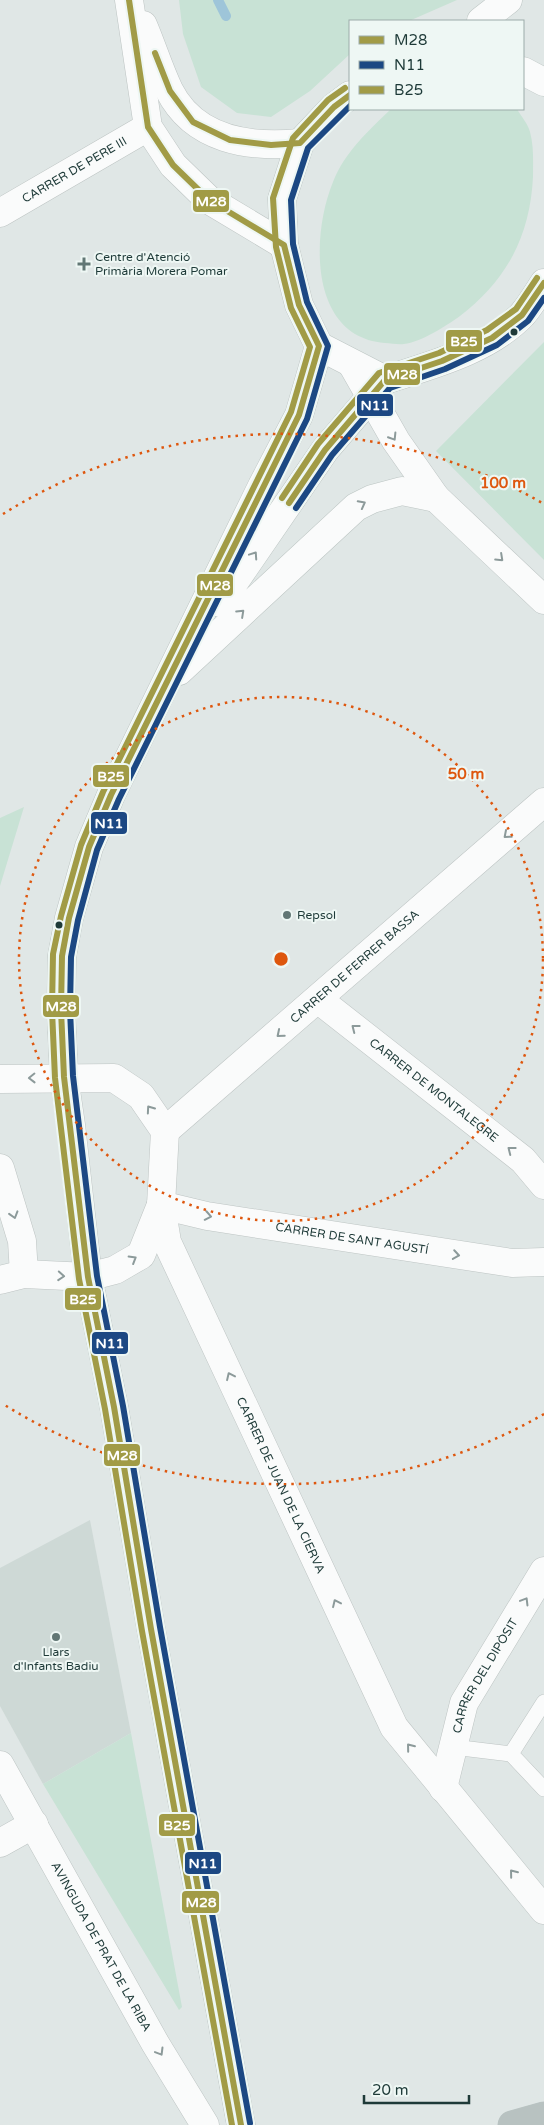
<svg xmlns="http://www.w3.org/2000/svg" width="544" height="2125" viewBox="0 0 544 2125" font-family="'Varela Round',sans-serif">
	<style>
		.built { fill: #ced9d6 }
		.green { fill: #c8e2d5 }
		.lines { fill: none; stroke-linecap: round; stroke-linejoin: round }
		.stream { stroke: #9ec5d9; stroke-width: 10 }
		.lane-casing { stroke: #bdc4c3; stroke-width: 16 }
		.street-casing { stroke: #bdc4c3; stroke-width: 29 }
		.secondary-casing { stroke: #bcc5c3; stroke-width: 29 }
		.highway-casing { stroke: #bac4c3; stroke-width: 29 }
		.lane { stroke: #fafbfb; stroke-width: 15 }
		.street { stroke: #fafbfb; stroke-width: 28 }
		.secondary { stroke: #fafbfb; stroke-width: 28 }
		.highway { stroke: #b8c2c1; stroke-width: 28 }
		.bus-1-casing { stroke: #eef7f4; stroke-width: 10 }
		.bus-2-casing { stroke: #eef7f4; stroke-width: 10 }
		.bus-3-casing { stroke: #eef7f4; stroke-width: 10 }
		.bus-1 { stroke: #a19b46; stroke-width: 6 }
		.bus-2 { stroke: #1c4883; stroke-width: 6 }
		.bus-3 { stroke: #a19b46; stroke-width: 6 }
		.oneway { stroke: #8c9a9a }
		.ring { fill: none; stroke: #de570e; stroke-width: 2.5; stroke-dasharray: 2.5 5 }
		.poi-dot { fill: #627775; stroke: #eef7f4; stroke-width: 2 }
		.bus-dot { fill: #1e3a38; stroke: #eef7f4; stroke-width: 2 }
		.labels { text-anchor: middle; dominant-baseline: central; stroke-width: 4; stroke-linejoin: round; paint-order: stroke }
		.street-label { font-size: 12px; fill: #1e3a38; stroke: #eef7f4 }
		.poi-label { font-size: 12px; fill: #1e3a38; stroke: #eef7f4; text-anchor: start }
		.centre { fill: #de570e; stroke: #eef7f4; stroke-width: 2.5 }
		.ring-label { font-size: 15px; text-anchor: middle; font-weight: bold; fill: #de570e; stroke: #eef7f4; stroke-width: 4; stroke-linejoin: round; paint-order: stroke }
		.line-badge { stroke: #eef7f4; stroke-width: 2 }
		.badge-label { font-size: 14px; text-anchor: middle; font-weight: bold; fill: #fff }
	</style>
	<rect width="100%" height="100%" fill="#e0e7e6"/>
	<path class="built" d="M90 1520 131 1733 43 1784 0 1706V1568Z"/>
	<path class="green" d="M179 0H457L409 21H350V54L310 91 271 117 237 113 201 87 183 34Z
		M391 109H517C521 116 528 124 530 132 534 146 533 163 533 177 530 236 507 280 460 316 446 326 421 342 404 344 398 345 391 343 385 343 309 337 311 235 333 182 344 153 369 130 391 109Z
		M544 342V560L436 451Z
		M24 807 0 886V818Z
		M131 1733 182 2007 179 2010 43 1784Z"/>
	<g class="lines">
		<path class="stream" d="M218 0 226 16"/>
		<defs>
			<path id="lane" d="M453 1747 511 1754 544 1789
				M511 1754 544 1702"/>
			<g id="street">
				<path d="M129 0 148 127 173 165 209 200 284 245"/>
				<path d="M143 25C152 46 159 69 169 90 194 140 249 148 300 143"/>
				<path id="s1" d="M0 213 148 127"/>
				<path d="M352 364 396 441 436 498 544 600"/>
				<path id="s2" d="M319 1000 523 1160 544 1185"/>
				<path id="s3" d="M0 1079 114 1078 141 1096 165 1131 161 1205 167 1242 394 1727 544 1910"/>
				<path id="s4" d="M165 1131 544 802"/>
				<path d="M0 1168 22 1241 24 1274"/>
				<path id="s5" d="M161 1205 207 1216 512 1263 544 1262"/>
				<path d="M0 1280 24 1274 88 1277 115 1270 141 1255 161 1205"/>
				<path id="s6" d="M0 1765 155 2043 205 2125"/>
				<path id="s7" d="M443 1788 464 1703 544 1571"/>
				<path d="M0 1843 34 1824"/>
			</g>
			<path id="secondary" d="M481 21 508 0
				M523 71 544 82
				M350 95 334 107 300 143 282 199 284 245 299 305 319 346 385 380C431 365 487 351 522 315 530 306 537 294 544 283
				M220 603 325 450 385 380
				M179 671 356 507 372 499 402 491 436 498
				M241 2125 151 1629 114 1407 88 1277 71 1125 64 1077 61 1010 62 956 69 918 89 847 111 795 262 486 299 415 319 346"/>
			<path id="highway" d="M512 2125 544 2116"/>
		</defs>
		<use href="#lane" class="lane-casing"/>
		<use href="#street" class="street-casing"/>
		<use href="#secondary" class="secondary-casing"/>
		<use href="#highway" class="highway-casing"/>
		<use href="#lane" class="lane"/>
		<use href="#street" class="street"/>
		<use href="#secondary" class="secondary"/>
		<use href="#highway" class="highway"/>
		<defs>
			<path id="bus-1" d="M129 0 148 127 173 165 209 200 284 245 299 305 319 346 299 415 111 795 89 847 69 918 62 956 61 1010 64 1077 88 1277 114 1407 151 1629 241 2125
				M155 53 170 91 193 122 230 140 271 145 300 143 334 107 350 95
				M289 503 325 450 385 380 442 361 492 338 522 315 544 283"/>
			<path id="bus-2" d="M296 508 332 455 390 388 445 369 497 345 528 321 544 298
				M250 2123 160 1627 123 1406 97 1276 73 1076 70 1010 71 957 78 920 97 850 119 799 307 419 328 346 307 302 293 244 291 200 308 148 350 106"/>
			<path id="bus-3" d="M282 498 318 444 379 373 439 353 487 330 516 309 537 278
				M232 2125 142 1631 105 1409 79 1279 55 1078 52 1010 53 954 61 916 81 845 103 792 291 412 310 347 291 308 276 247 273 198 293 138 328 100 345 88"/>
		</defs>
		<use href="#bus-1" class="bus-1-casing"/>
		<use href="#bus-2" class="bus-2-casing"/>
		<use href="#bus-3" class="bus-3-casing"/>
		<use href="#bus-1" class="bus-1"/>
		<use href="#bus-2" class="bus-2"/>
		<use href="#bus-3" class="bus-3"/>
	</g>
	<defs><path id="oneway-chevron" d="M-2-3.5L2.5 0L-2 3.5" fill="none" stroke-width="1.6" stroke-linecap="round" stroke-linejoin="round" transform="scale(1.25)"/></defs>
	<g class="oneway">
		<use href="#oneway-chevron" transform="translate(393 437) rotate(58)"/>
		<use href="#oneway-chevron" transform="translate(362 504) rotate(-28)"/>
		<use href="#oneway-chevron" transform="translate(254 555) rotate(-56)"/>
		<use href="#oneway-chevron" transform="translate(500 558) rotate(43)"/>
		<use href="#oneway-chevron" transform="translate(241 613) rotate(-43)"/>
		<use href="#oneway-chevron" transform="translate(507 835) rotate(139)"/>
		<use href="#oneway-chevron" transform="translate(355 1028) rotate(-142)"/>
		<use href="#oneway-chevron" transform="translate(280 1034) rotate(140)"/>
		<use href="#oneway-chevron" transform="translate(32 1078) rotate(179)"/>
		<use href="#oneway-chevron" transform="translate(150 1109) rotate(-125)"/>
		<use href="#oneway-chevron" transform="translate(511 1150) rotate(-142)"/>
		<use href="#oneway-chevron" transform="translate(14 1215) rotate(73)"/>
		<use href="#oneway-chevron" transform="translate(208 1216) rotate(11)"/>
		<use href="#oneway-chevron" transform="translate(456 1255) rotate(9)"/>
		<use href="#oneway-chevron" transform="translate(133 1259) rotate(-31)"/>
		<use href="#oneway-chevron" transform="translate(61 1276) rotate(4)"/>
		<use href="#oneway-chevron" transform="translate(230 1376) rotate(-115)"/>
		<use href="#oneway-chevron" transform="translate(525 1601) rotate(-59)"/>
		<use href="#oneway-chevron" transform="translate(336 1603) rotate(-115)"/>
		<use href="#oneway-chevron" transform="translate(410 1747) rotate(-129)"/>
		<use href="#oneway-chevron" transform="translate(513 1873) rotate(-129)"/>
		<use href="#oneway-chevron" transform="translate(160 2052) rotate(59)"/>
	</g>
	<g class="ring">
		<circle cx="281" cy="959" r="262"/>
		<path d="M544 1414A525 525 0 0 1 3 1404M3 514A525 525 0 0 1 544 504"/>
	</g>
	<g class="poi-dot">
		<path d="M81.5 256.5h5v5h5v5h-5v5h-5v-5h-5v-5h5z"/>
		<circle cx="287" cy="915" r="5"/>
		<circle cx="56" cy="1637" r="5"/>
	</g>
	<g class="bus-dot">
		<circle cx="514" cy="332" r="4.5"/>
		<circle cx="59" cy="925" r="4.5"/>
	</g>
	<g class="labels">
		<g class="street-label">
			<text stroke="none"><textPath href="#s1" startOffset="86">CARRER DE PERE III</textPath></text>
			<text stroke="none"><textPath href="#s4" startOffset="251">CARRER DE FERRER BASSA</textPath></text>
			<text stroke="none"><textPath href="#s2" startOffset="146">CARRER DE MONTALEGRE</textPath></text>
			<text stroke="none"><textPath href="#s5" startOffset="194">CARRER DE SANT AGUSTÍ</textPath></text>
			<text stroke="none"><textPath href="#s3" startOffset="569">CARRER DE JUAN DE LA CIERVA</textPath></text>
			<text stroke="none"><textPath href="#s7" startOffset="121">CARRER DEL DIPÒSIT</textPath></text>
			<text stroke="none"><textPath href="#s6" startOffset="208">AVINGUDA DE PRAT DE LA RIBA</textPath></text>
		</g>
		<g class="poi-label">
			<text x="95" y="257">Centre d'Atenció<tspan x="95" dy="14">Primària Morera Pomar</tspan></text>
			<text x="297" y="915">Repsol</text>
			<text x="56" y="1652" text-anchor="middle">Llars<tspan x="56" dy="14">d'Infants Badiu</tspan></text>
		</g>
	</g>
	<circle cx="281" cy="959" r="8" class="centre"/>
	<g class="ring-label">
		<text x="503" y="488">100 m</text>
		<text x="466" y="779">50 m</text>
	</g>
	<g class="line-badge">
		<rect x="192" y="189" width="38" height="24" rx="5" fill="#a19b46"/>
		<rect x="445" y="329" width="38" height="24" rx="5" fill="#a19b46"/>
		<rect x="383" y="362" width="38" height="24" rx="5" fill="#a19b46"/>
		<rect x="356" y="393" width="38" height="24" rx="5" fill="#1c4883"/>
		<rect x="196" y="573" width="38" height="24" rx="5" fill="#a19b46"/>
		<rect x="92" y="764" width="38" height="24" rx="5" fill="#a19b46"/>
		<rect x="90" y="811" width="38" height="24" rx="5" fill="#1c4883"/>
		<rect x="42" y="994" width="38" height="24" rx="5" fill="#a19b46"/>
		<rect x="64" y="1287" width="38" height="24" rx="5" fill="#a19b46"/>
		<rect x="91" y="1331" width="38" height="24" rx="5" fill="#1c4883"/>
		<rect x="103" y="1443" width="38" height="24" rx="5" fill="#a19b46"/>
		<rect x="158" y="1813" width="38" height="24" rx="5" fill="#a19b46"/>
		<rect x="184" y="1851" width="38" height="24" rx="5" fill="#1c4883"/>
		<rect x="181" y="1890" width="39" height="24" rx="5" fill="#a19b46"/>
	</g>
	<g class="badge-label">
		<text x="211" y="206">M28</text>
		<text x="464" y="346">B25</text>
		<text x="402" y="379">M28</text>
		<text x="375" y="410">N11</text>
		<text x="215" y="590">M28</text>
		<text x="111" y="781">B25</text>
		<text x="109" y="828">N11</text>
		<text x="61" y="1011">M28</text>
		<text x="83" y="1304">B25</text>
		<text x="110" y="1348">N11</text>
		<text x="122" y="1460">M28</text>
		<text x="177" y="1830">B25</text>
		<text x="203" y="1868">N11</text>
		<text x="201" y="1907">M28</text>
	</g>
	<rect x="349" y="20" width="175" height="90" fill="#eef7f4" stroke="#9baba9"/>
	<rect x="359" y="36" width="25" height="8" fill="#a19b46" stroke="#9baba9"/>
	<text x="394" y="45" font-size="15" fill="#1e3a38">M28</text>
	<rect x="359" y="61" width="25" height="8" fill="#1c4883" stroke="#9baba9"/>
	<text x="394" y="70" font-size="15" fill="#1e3a38">N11</text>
	<rect x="359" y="86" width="25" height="8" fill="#a19b46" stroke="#9baba9"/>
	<text x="394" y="95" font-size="15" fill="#1e3a38">B25</text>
	<path d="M364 2095v8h105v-8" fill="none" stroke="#1e3a38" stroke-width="2.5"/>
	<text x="372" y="2095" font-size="15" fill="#1e3a38" stroke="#eef7f4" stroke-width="4" paint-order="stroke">20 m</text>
</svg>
